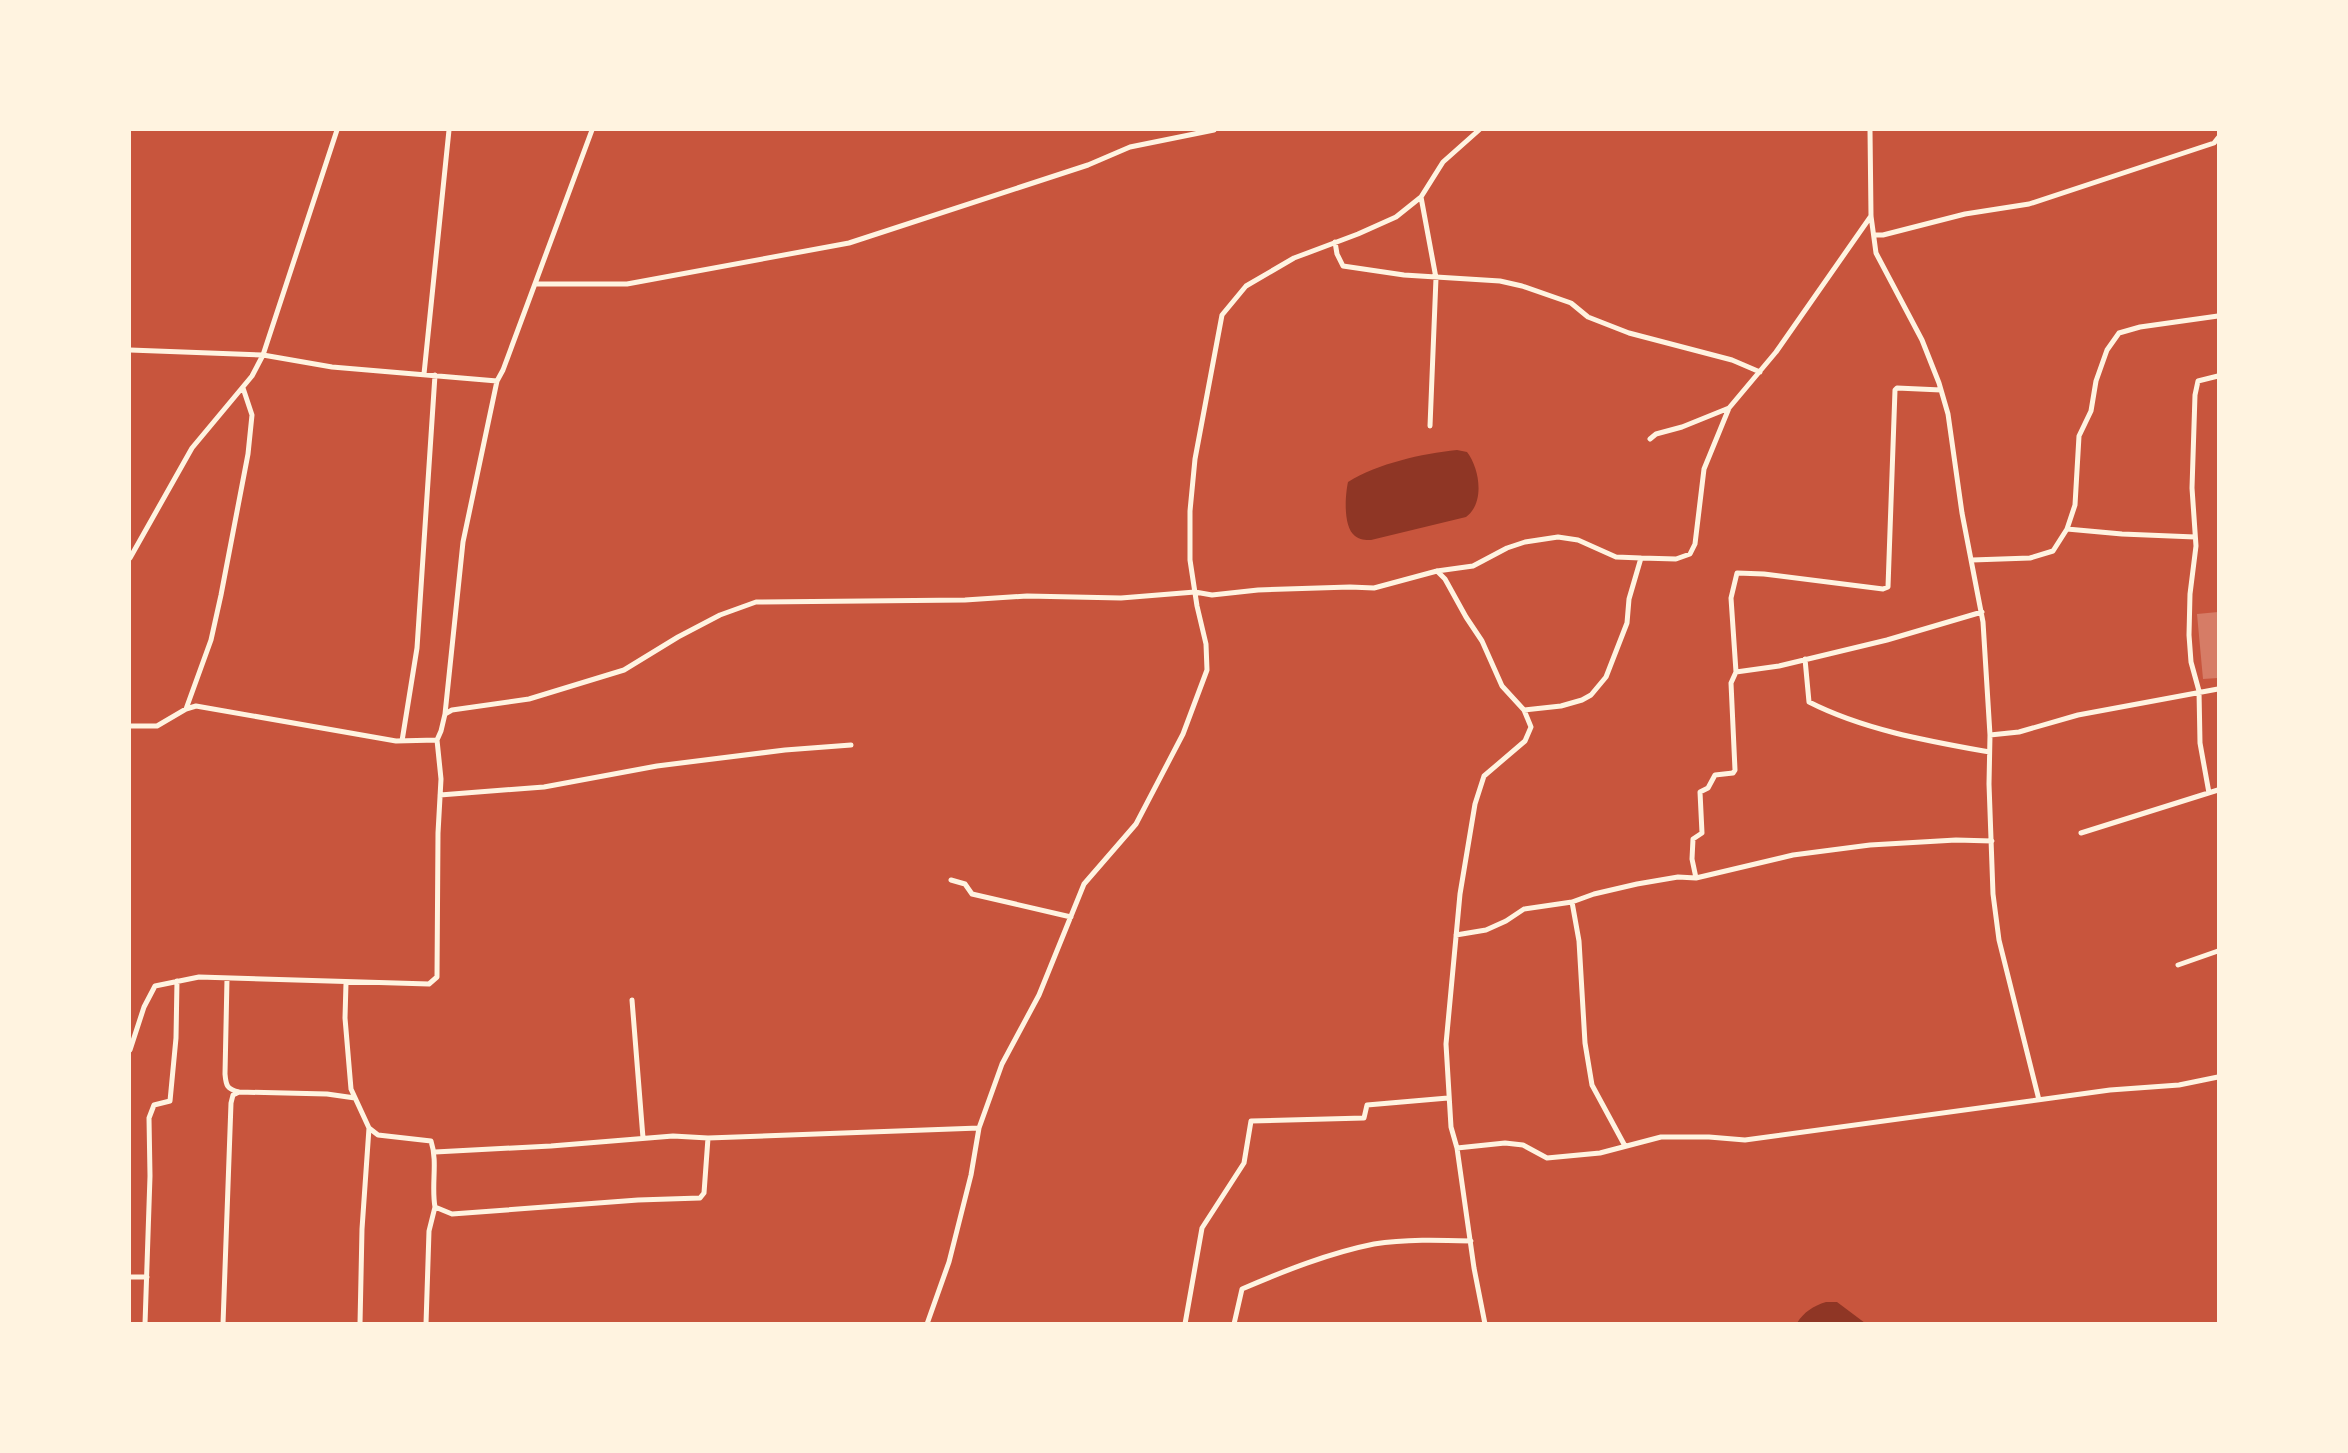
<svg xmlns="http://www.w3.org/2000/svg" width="2348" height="1453" viewBox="0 0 2348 1453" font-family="Helvetica,sans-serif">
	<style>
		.water { fill: #8f3625 }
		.building { fill: #d67c66 }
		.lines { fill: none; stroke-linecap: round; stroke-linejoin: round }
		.minor { stroke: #fff3e0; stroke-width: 5 }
	</style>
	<rect width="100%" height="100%" fill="#c8553d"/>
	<path class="water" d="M1457 450 1467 452C1480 469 1485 503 1466 517L1371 540C1365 540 1360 540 1355 536 1343 527 1345 496 1348 482 1379 463 1421 454 1457 450Z
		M1826 1302H1837L1865 1323H1797C1804 1312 1813 1306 1826 1302Z"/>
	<path class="building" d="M2218 612V678L2203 679 2197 614Z"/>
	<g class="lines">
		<path class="minor" d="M1870 130 1871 216 1876 253 1922 340 1939 383 1948 414 1962 513 1983 622 1990 735 1989 784 1993 894 1999 940 2039 1100
			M1421 197 1436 278 1430 426
			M1874 235H1883L1965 214 2029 204 2214 143 2218 138
			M1335 242 1337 254 1343 266 1404 275 1500 281 1522 286 1571 303 1588 317 1629 333 1732 360 1760 372
			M535 284H627L849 243 1088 165 1130 147 1214 130
			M130 350 263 355 337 130
			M424 374 449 130
			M1650 439 1656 434 1682 427 1729 408
			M2067 529 2122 534 2195 537
			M130 558 192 448 252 376 263 355 332 367 497 381
			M1972 560 2030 558 2053 551 2067 529 2075 505 2079 436 2091 411 2096 381 2107 350 2119 333 2140 327 2218 316
			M1437 571 1445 579 1466 617 1482 641 1502 686 1524 710 1531 727 1525 741 1484 776 1475 804 1460 894 1446 1044 1451 1127 1457 1148 1474 1268 1485 1324
			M1805 659 1809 702C1864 730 1928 741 1989 752
			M1736 672 1731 598 1737 573 1764 574 1883 589 1888 587 1895 390 1897 388 1941 390
			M186 709 211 640 221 595 248 454 252 415 243 388
			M1524 710 1561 706 1582 700 1591 695 1606 677 1627 623 1629 599 1641 558 1676 559 1690 554 1695 544 1704 469 1729 408 1776 352 1871 216
			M445 714 463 542 497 381 503 370 592 130
			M130 726H157L186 709 196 706 396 741 437 740 441 731 445 714 452 710 529 699 624 670 678 637 720 615 756 602 965 600 1027 596 1121 598 1195 592 1212 595 1258 590 1350 587 1374 588 1437 571 1473 566 1507 548 1525 542 1558 537 1578 540 1616 557 1641 558
			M1990 735 2019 732 2078 715 2218 689
			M402 741 417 648 435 375
			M2209 793 2200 743 2199 691 2191 662 2189 635 2190 594 2196 546 2192 488 2195 395 2198 381 2218 376
			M440 795 544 787 657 766 785 750 851 745
			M2081 833 2218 790
			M1696 878 1692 859 1693 839 1702 833 1700 792 1708 788 1715 775 1733 773 1735 770 1731 683 1736 672 1779 666 1887 640 1982 612
			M951 880 965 884 972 894 1071 917
			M1572 902 1579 941 1585 1043 1592 1085 1625 1146
			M1456 935 1486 930 1506 921 1524 909 1572 902 1594 894 1637 884 1678 877 1696 878 1793 855 1870 845 1956 840 1992 841
			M2178 965 2218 951
			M227 979 225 1074C226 1086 227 1089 239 1092L327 1094 355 1098
			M346 983 345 1018 351 1089 369 1128 378 1135 431 1141C438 1162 431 1185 435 1207L452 1214 638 1200 700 1198 704 1193 708 1138 979 1128
			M632 1000 643 1138
			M130 1050 144 1007 155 986 199 977 429 984 437 977 438 833 441 779 437 740
			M1457 1148 1505 1143 1523 1145 1547 1158 1600 1153 1661 1137H1709L1745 1140 2110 1090 2179 1085 2218 1077
			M435 1152 551 1146 673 1136 708 1138
			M130 1277H147
			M145 1324 150 1176 149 1118 154 1105 170 1101 176 1038 177 981
			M223 1324 231 1103 233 1095 239 1092
			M360 1324 362 1229 369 1128
			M426 1324 429 1231 435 1207
			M927 1324 949 1262 971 1175 979 1128 1002 1064 1039 995 1084 884 1136 824 1183 734 1207 670 1206 644 1197 606 1190 560V511L1195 459 1222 315 1246 286 1294 258 1358 234 1396 217 1421 197 1443 162 1479 130
			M1185 1324 1202 1228 1244 1163 1251 1121 1364 1118 1367 1105 1448 1098
			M1234 1324 1242 1289C1284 1271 1329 1253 1374 1244 1405 1239 1439 1240 1471 1241"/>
	</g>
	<rect width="2348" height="1453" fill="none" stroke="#fff3e0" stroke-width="262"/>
</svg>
